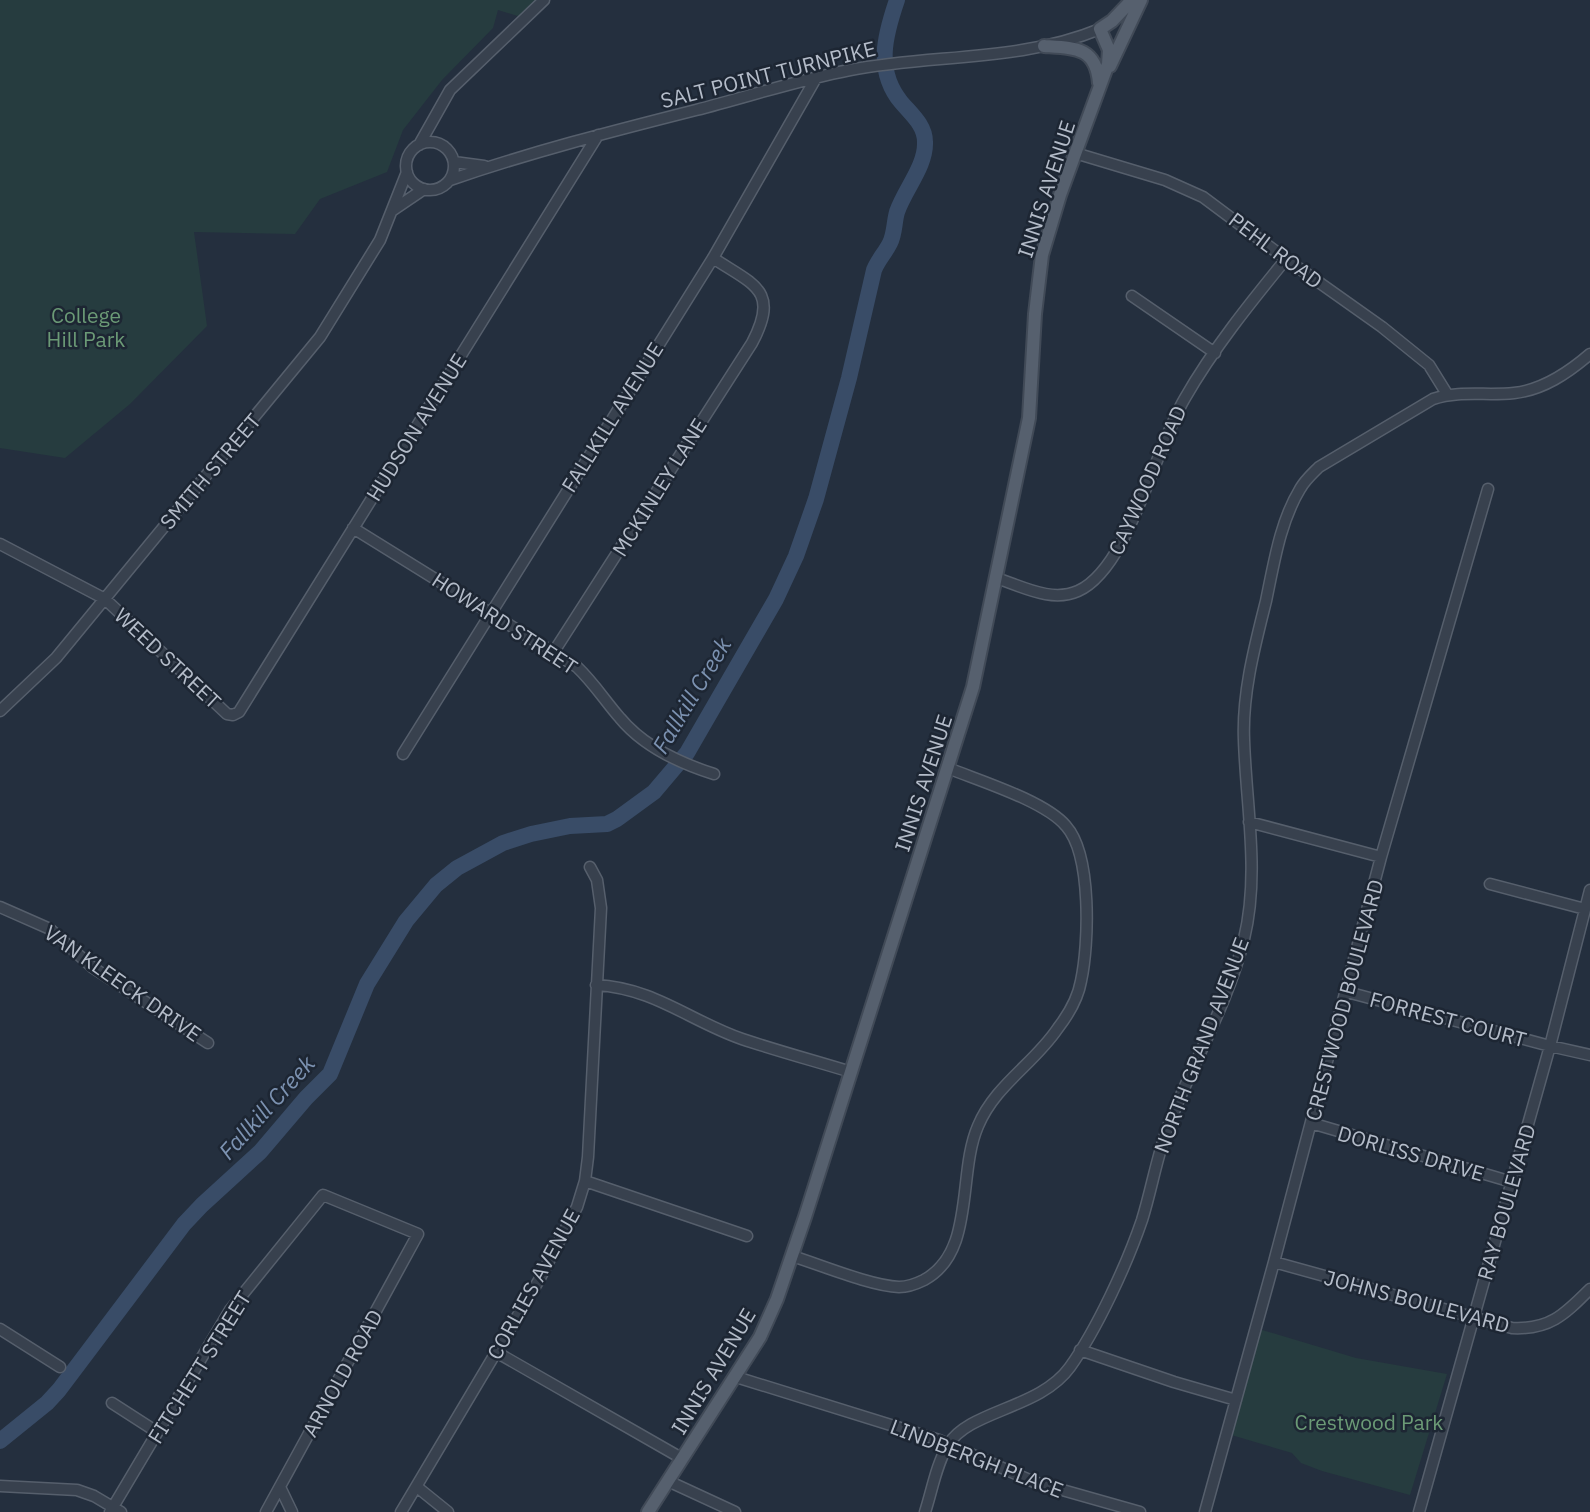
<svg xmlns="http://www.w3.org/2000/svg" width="1590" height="1512" viewBox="0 0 1590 1512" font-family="'IBM Plex Sans',sans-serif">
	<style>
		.green { fill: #263c3f }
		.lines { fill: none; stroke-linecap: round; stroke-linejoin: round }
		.river { stroke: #394c67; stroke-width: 16 }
		.minor-casing { stroke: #565f6c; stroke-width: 13 }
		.major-casing { stroke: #414a57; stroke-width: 16 }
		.minor { stroke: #38414e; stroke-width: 10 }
		.major { stroke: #56606e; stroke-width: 12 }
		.labels { text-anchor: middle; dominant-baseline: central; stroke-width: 5; stroke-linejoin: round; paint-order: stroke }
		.street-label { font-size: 21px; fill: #b4bcc9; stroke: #1d2633 }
		.park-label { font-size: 21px; fill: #6b9a76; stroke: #1d2633 }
		.water-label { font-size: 23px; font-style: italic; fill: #7c92b1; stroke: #1d2633 }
	</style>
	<rect width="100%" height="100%" fill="#242f3e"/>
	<path class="green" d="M0 0H544L524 18 498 10 493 28 442 80 403 130 387 172 320 199 295 234 194 232 207 326 130 404 65 458 0 448Z
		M1259 1329 1356 1358 1447 1374 1410 1495 1322 1471 1301 1463 1292 1453 1228 1434Z"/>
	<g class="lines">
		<path class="river" d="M0 1441 47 1403 59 1390 184 1224 202 1205 260 1152 306 1098 330 1074 367 984 406 921 436 885 457 868 503 843 531 834 570 826 607 824 617 819 654 792 687 753 776 599 796 556 816 499 849 378 874 270C878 260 885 253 890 243 895 233 894 222 897 212 905 189 926 166 925 142 925 125 911 114 901 102 875 70 885 35 897 0"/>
		<defs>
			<path id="minor" d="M406 166a24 24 0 1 1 48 0a24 24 0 1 1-48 0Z
				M419 145 450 90 544 0
				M1075 153 1165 180 1203 197 1286 259 1382 327 1429 365 1447 394
				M454 162 484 166
				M450 180C531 152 613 131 696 110 747 97 798 80 850 70 933 54 1020 62 1100 29
				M393 210 424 189
				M1132 296 1215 353
				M353 528 577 667C594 683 605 701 620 718 644 747 679 763 714 774
				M0 544 105 599 227 714 233 715 239 712 598 135
				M996 578C1022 586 1051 603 1078 591 1129 568 1155 448 1185 398 1213 349 1250 303 1286 259
				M553 653 752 343C780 290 754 285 713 258
				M0 711 56 658 320 337 380 240 407 172
				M403 754 713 258 816 78
				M1249 822 1381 857
				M1490 884 1585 909
				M0 907 50 929 92 967 208 1043
				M596 985C654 988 690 1021 742 1039 778 1051 815 1061 851 1072
				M1347 992 1550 1046 1590 1055
				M1311 1123 1512 1182
				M585 1181 747 1236
				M792 1256C821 1265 871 1286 899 1287 907 1287 916 1284 924 1280 976 1252 957 1174 978 1126 995 1085 1034 1064 1058 1028 1068 1015 1078 998 1081 981 1089 944 1092 855 1066 826 1045 801 980 781 948 768
				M1274 1262 1512 1328C1550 1330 1565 1314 1590 1289
				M0 1329 60 1367
				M1080 1350 1174 1382 1236 1400
				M496 1352 683 1459
				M736 1377 939 1440 1034 1482 1140 1512
				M112 1403 157 1432
				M668 1481 735 1512
				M0 1486 77 1490 94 1496 121 1512
				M280 1487 292 1512
				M417 1487 448 1512
				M110 1512 230 1310 323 1195 418 1234 266 1512
				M401 1512 539 1280 577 1207 585 1181 588 1157 601 908 597 880 590 867
				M925 1512C932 1491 936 1465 948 1445 969 1410 1040 1409 1070 1367 1097 1329 1127 1264 1142 1220 1152 1188 1157 1155 1169 1124 1193 1062 1228 1004 1244 939 1260 874 1246 805 1244 740 1242 693 1255 645 1266 601 1274 563 1280 522 1300 489 1305 480 1312 474 1319 467L1433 399C1460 390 1486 396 1514 393 1543 390 1568 373 1590 354
				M1205 1512 1274 1262 1381 857 1488 489
				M1419 1512 1550 1046 1590 890"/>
			<path id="major" d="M1044 46C1075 48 1096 47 1099 83
				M1110 66 1141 0
				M648 1512 760 1337 777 1299 805 1217 973 687 1029 418 1035 314 1042 255 1060 195 1108 64 1109 50 1100 29 1112 21 1132 0"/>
		</defs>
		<use href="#minor" class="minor-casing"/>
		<use href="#major" class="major-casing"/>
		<use href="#minor" class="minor"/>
		<use href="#major" class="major"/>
	</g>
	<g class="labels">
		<g class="street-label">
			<text transform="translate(768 74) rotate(-14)">SALT POINT TURNPIKE</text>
			<text transform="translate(1046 189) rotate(-72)">INNIS AVENUE</text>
			<text transform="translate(1276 250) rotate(37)">PEHL ROAD</text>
			<text transform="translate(612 417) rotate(-58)">FALLKILL AVENUE</text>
			<text transform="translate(416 427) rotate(-58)">HUDSON AVENUE</text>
			<text transform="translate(210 471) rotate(-50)">SMITH STREET</text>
			<text transform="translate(1147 480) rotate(-66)">CAYWOOD ROAD</text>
			<text transform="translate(659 487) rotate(-58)">MCKINLEY LANE</text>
			<text transform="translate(505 623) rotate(33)">HOWARD STREET</text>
			<text transform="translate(168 658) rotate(43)">WEED STREET</text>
			<text transform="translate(923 783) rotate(-72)">INNIS AVENUE</text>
			<text transform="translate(123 983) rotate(35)">VAN KLEECK DRIVE</text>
			<text transform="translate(1344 1000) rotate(-75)">CRESTWOOD BOULEVARD</text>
			<text transform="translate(1448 1019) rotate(15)">FORREST COURT</text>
			<text transform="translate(1201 1045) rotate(-69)">NORTH GRAND AVENUE</text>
			<text transform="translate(1411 1153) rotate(16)">DORLISS DRIVE</text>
			<text transform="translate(1506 1202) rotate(-74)">RAY BOULEVARD</text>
			<text transform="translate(533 1284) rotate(-61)">CORLIES AVENUE</text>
			<text transform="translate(1417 1301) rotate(15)">JOHNS BOULEVARD</text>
			<text transform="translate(199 1367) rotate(-58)">FITCHETT STREET</text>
			<text transform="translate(713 1371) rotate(-59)">INNIS AVENUE</text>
			<text transform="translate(342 1373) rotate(-61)">ARNOLD ROAD</text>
			<text transform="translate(977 1458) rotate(21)">LINDBERGH PLACE</text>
		</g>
		<g class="park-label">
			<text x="86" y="315">College<tspan x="86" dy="24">Hill Park</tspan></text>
			<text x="1369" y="1422">Crestwood Park</text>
		</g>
		<g class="water-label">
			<text transform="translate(691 695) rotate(-59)">Fallkill Creek</text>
			<text transform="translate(266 1107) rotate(-48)">Fallkill Creek</text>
		</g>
	</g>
</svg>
